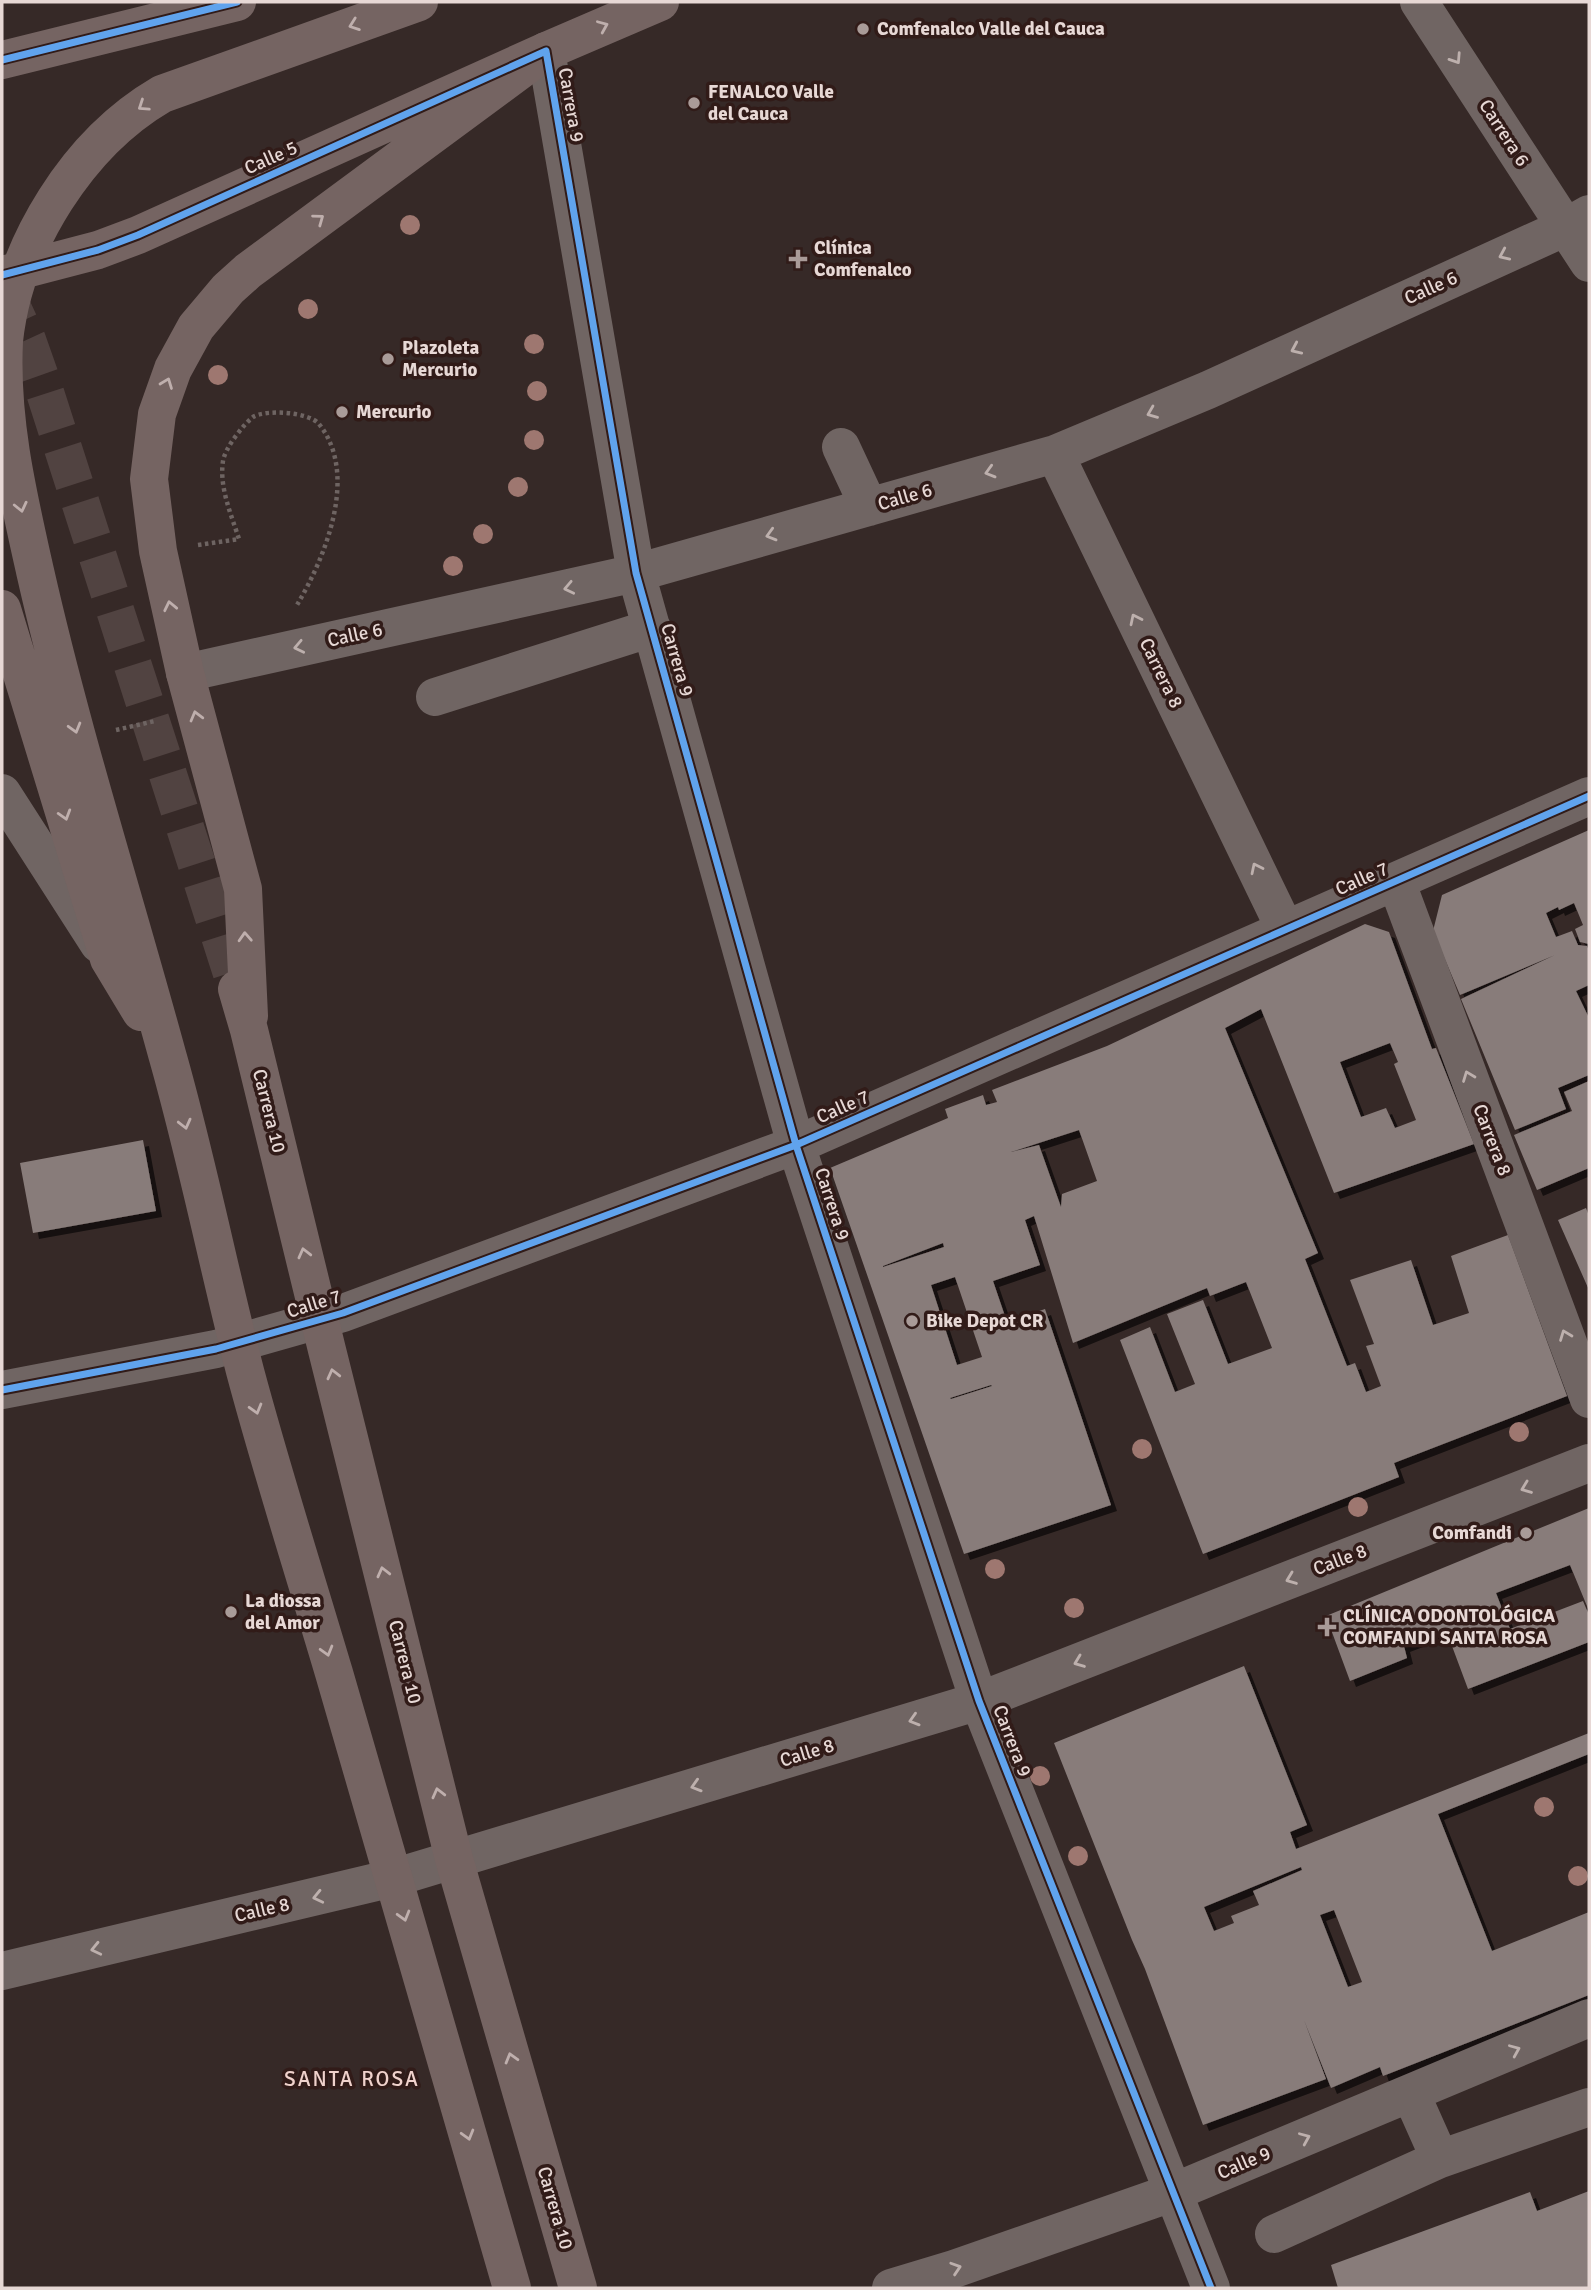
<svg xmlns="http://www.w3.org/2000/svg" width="1591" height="2290" viewBox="0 0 1591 2290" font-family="Signika,sans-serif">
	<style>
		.building { fill: #887c7a; fill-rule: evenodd; filter: url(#shadow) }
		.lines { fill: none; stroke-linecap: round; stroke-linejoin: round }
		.major-tunnel { stroke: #514341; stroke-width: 38; stroke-dasharray: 38 19; stroke-linecap: butt }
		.path { stroke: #6e6462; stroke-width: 4.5; stroke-dasharray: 3.5 3.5; stroke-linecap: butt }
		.minor { stroke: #706563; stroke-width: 38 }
		.major { stroke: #756462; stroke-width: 38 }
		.cycleway-casing { stroke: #311b18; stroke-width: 11 }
		.cycleway { stroke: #60a3ed; stroke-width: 7 }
		.tree { fill: #9e7770 }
		.oneway { stroke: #bfafad }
		.oneway2 { stroke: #bdb0ad }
		.poi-dot { fill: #a99b98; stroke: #311b18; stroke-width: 2.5 }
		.labels { text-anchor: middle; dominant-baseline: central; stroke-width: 7; stroke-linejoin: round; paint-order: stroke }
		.poi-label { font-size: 19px; font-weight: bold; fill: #e7d8d5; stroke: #311b18; text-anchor: start }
		.street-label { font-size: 19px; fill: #e7d8d5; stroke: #311b18 }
		.neighbourhood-label { font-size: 21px; letter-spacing: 2px; fill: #f0d2cc; stroke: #311b18 }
	</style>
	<defs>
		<filter id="shadow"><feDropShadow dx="6" dy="6" stdDeviation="0" flood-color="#0009"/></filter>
	</defs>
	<rect width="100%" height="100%" fill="#362927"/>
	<path class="building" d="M1589 830V944L1580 942 1575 929 1583 925 1574 903 1559 910 1558 907 1546 913 1556 937 1572 931 1578 945 1587 946 1589 951V985L1576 991 1589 1018V1075L1558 1088 1566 1109 1515 1130 1461 999 1555 955 1460 995 1433 931 1442 895Z
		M1365 924 1389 932 1432 1049 1436 1048 1474 1144 1334 1193 1261 1009 1225 1028 1318 1253 1305 1259 1347 1366 1355 1363 1366 1392 1381 1386 1366 1346 1374 1344 1350 1280 1411 1260 1433 1325 1469 1313 1451 1256 1508 1235 1567 1396 1394 1463 1399 1477 1203 1554 1120 1340 1150 1327 1175 1392 1195 1384 1167 1314 1203 1300 1228 1364 1272 1348 1246 1282 1210 1296 1207 1288 1073 1343 1034 1216 1025 1220 1040 1265 993 1281 1007 1322 1045 1309 1111 1505 964 1554 830 1168 948 1118 945 1109 983 1095 986 1105 997 1102 992 1090 1107 1046ZM1390 1043 1398 1062 1394 1064 1416 1120 1395 1128 1386 1108 1361 1117 1340 1062ZM1079 1130 1097 1181 1062 1194 1061 1207 1039 1145 1011 1152ZM943 1243 944 1247 883 1267V1266ZM955 1277 982 1357 957 1365 931 1285ZM991 1385 992 1386 951 1399 950 1398Z
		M1589 1081V1168L1537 1190 1514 1135 1572 1111 1564 1092Z
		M143 1140 156 1211 33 1233 20 1163Z
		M1586 1208 1589 1216V1290L1558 1220Z
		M1589 1508V1611L1570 1565 1496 1593 1510 1629 1583 1601 1589 1615V1642L1468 1689 1446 1630 1404 1646 1407 1658 1350 1681 1326 1616Z
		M1244 1666 1307 1825 1290 1832 1296 1849 1589 1733V1754L1438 1814 1492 1951 1589 1912V1995L1383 2076 1380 2067 1331 2088 1304 2020 1326 2079 1203 2125 1145 1969 1132 1940 1054 1743ZM1301 1867 1302 1870 1253 1891 1259 1905 1231 1916 1234 1923 1214 1931 1204 1907ZM1334 1910 1362 1982 1348 1987 1320 1915Z
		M1589 2191V2288H1338L1331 2265 1530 2192 1537 2211Z"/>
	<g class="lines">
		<path class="major-tunnel" d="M3 288 27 340 40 377 237 989"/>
		<path class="path" d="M198 545 239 539C231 514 219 487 223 461 225 448 243 425 253 417 266 409 309 412 319 424 359 474 326 556 297 605
			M116 730 155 721"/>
		<path class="minor" d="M1419 2 1589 263
			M546 51 636 573 796 1145 979 1701 1211 2288
			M841 447 869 507
			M1055 454 1285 929
			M185 673 636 573 1055 454 1208 390 1566 227 1589 214
			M435 697 652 628
			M2 793 99 944
			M1396 881 1589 1399
			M2 1390 216 1349 343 1313 796 1145 1589 796
			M2 1971 393 1878 979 1701 1589 1463
			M1411 2094 1440 2159
			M1274 2234 1440 2159 1589 2107
			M891 2288 954 2269 1174 2192 1589 2018"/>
		<path class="major" d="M419 2 162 94C78 143 14 245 4 341 0 420 18 495 35 571 72 734 123 893 167 1054 197 1159 218 1266 245 1371 272 1472 304 1572 334 1673 393 1878 453 2083 512 2288
			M2 60 237 2
			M2 275 98 250 138 235 546 51 660 2
			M2 609 109 959 141 1012
			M237 989 249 1030 327 1350 454 1859 578 2288
			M249 1016 243 889 185 673 158 551 149 479 157 414 173 369 196 327 228 289 248 271 546 51"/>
		<defs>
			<path id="cycleway" d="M2 60 237 2
				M2 275 98 250 138 235 546 51 636 573 796 1145 979 1701 1211 2288
				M2 1390 216 1349 343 1313 796 1145 1589 796"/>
		</defs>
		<use href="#cycleway" class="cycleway-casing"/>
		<use href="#cycleway" class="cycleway"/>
	</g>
	<g class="tree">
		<circle cx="410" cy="225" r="10"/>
		<circle cx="308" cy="309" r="10"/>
		<circle cx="534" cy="344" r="10"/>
		<circle cx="218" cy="375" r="10"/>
		<circle cx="537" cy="391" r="10"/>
		<circle cx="534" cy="440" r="10"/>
		<circle cx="518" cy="487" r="10"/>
		<circle cx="483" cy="534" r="10"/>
		<circle cx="453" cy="566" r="10"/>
		<circle cx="1519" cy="1432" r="10"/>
		<circle cx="1142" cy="1449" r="10"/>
		<circle cx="1358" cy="1507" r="10"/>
		<circle cx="995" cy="1569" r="10"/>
		<circle cx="1074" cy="1608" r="10"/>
		<circle cx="1040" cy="1776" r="10"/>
		<circle cx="1544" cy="1807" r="10"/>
		<circle cx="1078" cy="1856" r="10"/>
		<circle cx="1578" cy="1876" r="10"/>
	</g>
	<defs><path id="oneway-chevron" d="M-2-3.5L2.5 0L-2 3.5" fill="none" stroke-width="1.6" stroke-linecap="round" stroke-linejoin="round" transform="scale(1.75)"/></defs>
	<g class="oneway">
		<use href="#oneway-chevron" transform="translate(354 25) rotate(160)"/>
		<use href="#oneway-chevron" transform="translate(603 26) rotate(-23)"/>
		<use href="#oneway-chevron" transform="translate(143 106) rotate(146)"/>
		<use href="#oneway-chevron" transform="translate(319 219) rotate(-36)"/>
		<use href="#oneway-chevron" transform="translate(167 383) rotate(-69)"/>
		<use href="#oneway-chevron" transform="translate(21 507) rotate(77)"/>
		<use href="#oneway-chevron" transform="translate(170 606) rotate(-102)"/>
		<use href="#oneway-chevron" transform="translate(196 716) rotate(-105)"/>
		<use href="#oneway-chevron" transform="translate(75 728) rotate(74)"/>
		<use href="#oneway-chevron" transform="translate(65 815) rotate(73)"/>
		<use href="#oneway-chevron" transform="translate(245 937) rotate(-93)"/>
		<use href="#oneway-chevron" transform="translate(185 1124) rotate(76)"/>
		<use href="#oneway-chevron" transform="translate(304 1253) rotate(-104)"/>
		<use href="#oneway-chevron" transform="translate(333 1374) rotate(-104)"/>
		<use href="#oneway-chevron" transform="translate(256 1409) rotate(74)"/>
		<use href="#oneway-chevron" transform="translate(383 1572) rotate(-104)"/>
		<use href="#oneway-chevron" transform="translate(327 1651) rotate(74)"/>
		<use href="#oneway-chevron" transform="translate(438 1793) rotate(-104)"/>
		<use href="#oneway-chevron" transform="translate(404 1916) rotate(74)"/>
		<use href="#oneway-chevron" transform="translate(511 2058) rotate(-106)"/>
		<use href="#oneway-chevron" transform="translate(468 2135) rotate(74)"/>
	</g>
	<g class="oneway2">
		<use href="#oneway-chevron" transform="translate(1456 59) rotate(57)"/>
		<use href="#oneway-chevron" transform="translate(1504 255) rotate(156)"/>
		<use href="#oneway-chevron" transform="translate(1296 349) rotate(156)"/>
		<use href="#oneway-chevron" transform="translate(1152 413) rotate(158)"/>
		<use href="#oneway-chevron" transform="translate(990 472) rotate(164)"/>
		<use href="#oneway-chevron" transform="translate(771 535) rotate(164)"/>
		<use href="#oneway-chevron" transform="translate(569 588) rotate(168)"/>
		<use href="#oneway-chevron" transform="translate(1135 619) rotate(-116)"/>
		<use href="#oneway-chevron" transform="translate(299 647) rotate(168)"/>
		<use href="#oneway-chevron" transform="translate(1256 868) rotate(-116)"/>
		<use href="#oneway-chevron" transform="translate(1468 1076) rotate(-111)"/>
		<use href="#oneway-chevron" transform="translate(1565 1335) rotate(-111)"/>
		<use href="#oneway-chevron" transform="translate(1526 1488) rotate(159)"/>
		<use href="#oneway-chevron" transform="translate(1291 1579) rotate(159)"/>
		<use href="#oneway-chevron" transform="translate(1079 1662) rotate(159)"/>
		<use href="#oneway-chevron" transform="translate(914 1720) rotate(163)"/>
		<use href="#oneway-chevron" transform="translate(696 1786) rotate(163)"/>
		<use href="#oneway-chevron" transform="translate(318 1897) rotate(167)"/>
		<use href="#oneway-chevron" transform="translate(96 1949) rotate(167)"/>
		<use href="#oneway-chevron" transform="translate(1515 2050) rotate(-23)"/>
		<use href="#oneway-chevron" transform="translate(1305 2138) rotate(-23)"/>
		<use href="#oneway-chevron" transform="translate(956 2268) rotate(-18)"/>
	</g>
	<g class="poi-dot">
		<circle cx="863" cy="29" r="7"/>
		<circle cx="694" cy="103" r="7"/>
		<path d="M794.5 248.5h7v7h7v7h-7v7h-7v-7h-7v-7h7z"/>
		<circle cx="388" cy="359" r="7"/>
		<circle cx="342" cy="412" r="7"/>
		<circle cx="912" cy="1321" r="7"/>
		<circle cx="1526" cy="1533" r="7"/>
		<circle cx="231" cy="1612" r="7"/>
		<path d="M1323.5 1616.5h7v7h7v7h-7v7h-7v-7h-7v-7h7z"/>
	</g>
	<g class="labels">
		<g class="poi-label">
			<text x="877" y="29">Comfenalco Valle del Cauca</text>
			<text x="708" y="92">FENALCO Valle<tspan x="708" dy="22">del Cauca</tspan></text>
			<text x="814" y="248">Clínica<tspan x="814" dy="22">Comfenalco</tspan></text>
			<text x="402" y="348">Plazoleta<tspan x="402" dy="22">Mercurio</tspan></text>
			<text x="356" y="412">Mercurio</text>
			<text x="926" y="1321">Bike Depot CR</text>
			<text x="1512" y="1533" text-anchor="end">Comfandi</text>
			<text x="245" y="1601">La diossa<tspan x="245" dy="22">del Amor</tspan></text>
			<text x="1343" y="1616">CLÍNICA ODONTOLÓGICA<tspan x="1343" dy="22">COMFANDI SANTA ROSA</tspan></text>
		</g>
		<g class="street-label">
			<text transform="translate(571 105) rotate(80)">Carrera 9</text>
			<text transform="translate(1504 133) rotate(57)">Carrera 6</text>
			<text transform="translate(271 158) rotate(-24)">Calle 5</text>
			<text transform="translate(1431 288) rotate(-24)">Calle 6</text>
			<text transform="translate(905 497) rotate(-16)">Calle 6</text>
			<text transform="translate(355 635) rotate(-12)">Calle 6</text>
			<text transform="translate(677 660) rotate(74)">Carrera 9</text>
			<text transform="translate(1161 673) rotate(64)">Carrera 8</text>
			<text transform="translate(1362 879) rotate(-24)">Calle 7</text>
			<text transform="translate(843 1107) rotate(-24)">Calle 7</text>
			<text transform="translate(269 1111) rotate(76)">Carrera 10</text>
			<text transform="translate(1492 1140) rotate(69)">Carrera 8</text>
			<text transform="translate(832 1204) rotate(72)">Carrera 9</text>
			<text transform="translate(314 1304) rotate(-17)">Calle 7</text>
			<text transform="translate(1340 1560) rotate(-21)">Calle 8</text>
			<text transform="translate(405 1662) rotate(76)">Carrera 10</text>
			<text transform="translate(1012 1741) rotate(69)">Carrera 9</text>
			<text transform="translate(807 1753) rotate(-17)">Calle 8</text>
			<text transform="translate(262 1910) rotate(-13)">Calle 8</text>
			<text transform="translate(1244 2163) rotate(-23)">Calle 9</text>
			<text transform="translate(555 2208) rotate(74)">Carrera 10</text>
		</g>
		<g class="neighbourhood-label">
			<text x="352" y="2079">SANTA ROSA</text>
		</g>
	</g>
	<rect width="1591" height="2290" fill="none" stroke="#e7d8d5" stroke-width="7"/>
</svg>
